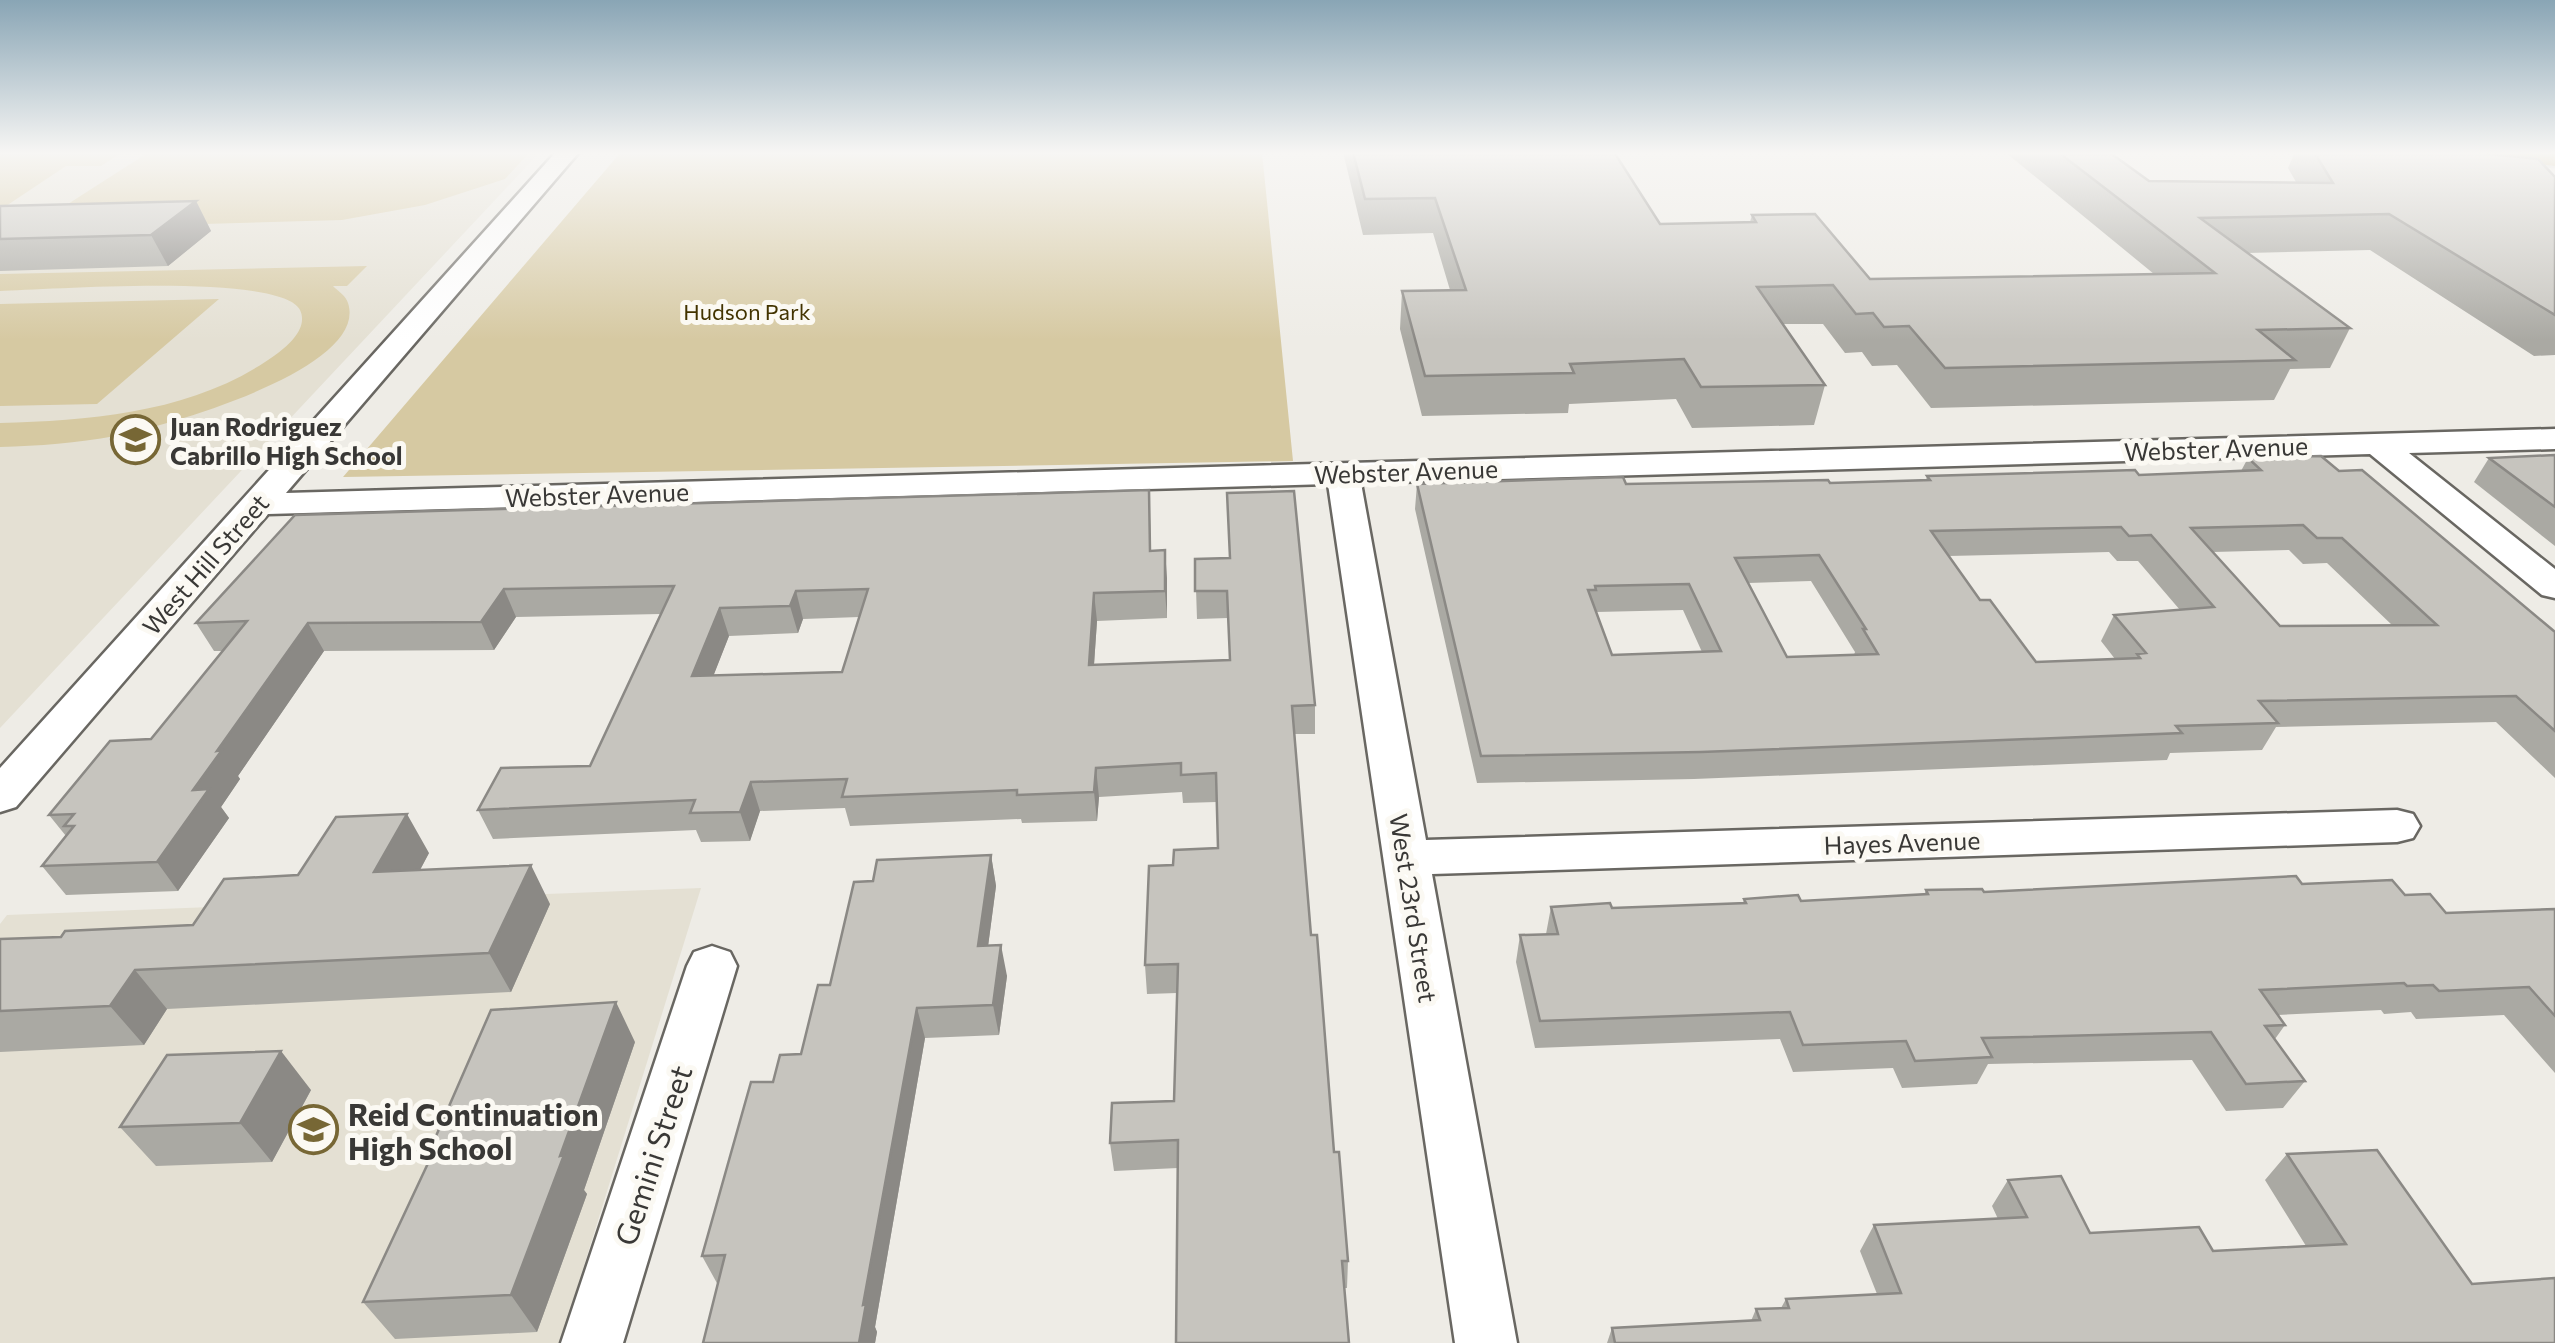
<svg xmlns="http://www.w3.org/2000/svg" width="2555" height="1343" viewBox="0 0 2555 1343" font-family="Commissioner,sans-serif">
	<style>
		.built { fill: #e4e0d3 }
		.green { fill: #d6c9a2 }
		.lines { fill: none; stroke-linecap: round; stroke-linejoin: round }
		.minor-casing { stroke: #696762; stroke-width: 5 }
		.motorway-casing { stroke: #cccbcb; stroke-width: 5 }
		.minor { fill: #fff; fill-rule: evenodd }
		.motorway { fill: #b7a059; fill-rule: evenodd }
		.wall { fill: #aaa9a3; fill-rule: evenodd }
		.shaded-wall { fill: #8b8985 }
		.building { fill: #c6c4be; stroke: #8b8985; stroke-width: 2.5; fill-rule: evenodd }
		.labels { text-anchor: middle; dominant-baseline: central; stroke-width: 10; stroke-linejoin: round; paint-order: stroke }
		.far-park-label { font-size: 22px; fill: #423300; stroke: #fbf9f3 }
		.poi-label { font-size: 25px; font-weight: bold; fill: #393836; stroke: #fbf9f3; text-anchor: start }
		.street-label { font-size: 25px; fill: #393836; stroke: #fbf9f3 }
		.near-poi-label { font-size: 30px; font-weight: bold; fill: #393836; stroke: #fbf9f3; text-anchor: start }
		.near-street-label { font-size: 30px; fill: #393836; stroke: #fbf9f3 }
	</style>
	<rect width="100%" height="100%" fill="#eeece6"/>
	<path class="built" d="M0 152H540L0 728Z
		M701 888 560 1343H0V924L7 915Z"/>
	<path class="green" d="M0 152H123L101 166H66L0 210Z
		M149 152H530L505 179 425 205 342 220 29 229Z
		M621 152H1262L1293 461 343 477Z
		M367 266 347 286H333C338 291 346 296 348 303 370 370 159 428 115 436 77 443 39 446 0 447V423C96 420 198 412 278 353 291 343 308 327 300 310 281 272 47 290 0 291V274Z
		M219 299 97 404 0 406V304Z"/>
	<g class="lines">
		<defs>
			<path id="minor" d="M556 152H579L286 493 2555 429V449L2409 453 2555 569V598L2542 595 2370 454 1361 483 1426 840 2397 810 2413 814 2420 826 2413 838 2397 842 1432 874 1517 1343H1455L1328 484 268 514 16 807 0 812V768Z
				M712 946 730 952 737 966 623 1343H561L687 966 694 952Z"/>
			<path id="motorway" d="M2490 152H2555V166L2495 159Z"/>
		</defs>
		<use href="#minor" class="minor-casing"/>
		<use href="#motorway" class="motorway-casing"/>
		<use href="#minor" class="minor"/>
		<use href="#motorway" class="motorway"/>
	</g>
	<path class="wall" d="M1343 152H1614L1660 224 1750 222 1752 215 1870 279 2154 274 2005 152H2109L2149 181 2296 182 2288 168 2295 152H2469L2555 177V355L2534 356 2370 250 2247 253 2350 328 2330 368 2290 369 2274 400 1931 408 1897 365 1872 366 1862 352 1845 353 1823 324H1783L1825 385 1814 425 1692 428 1676 399 1569 404 1568 413 1422 416 1400 329 1402 291 1450 290 1433 233 1363 235Z
		M196 201 211 231 168 266 0 271V206Z
		M2555 455V546L2474 482 2489 458Z
		M2248 458 2339 471 2555 632V778L2496 722 2276 727 2262 750 2170 753 2167 760 1694 779 1477 783 1415 509 1417 484 1830 483 1926 480 1927 476 2139 475 2241 471ZM2289 550 2303 564 2327 563 2392 625 2280 626 2213 552ZM2109 552 2117 561H2138L2180 610 2114 615 2101 641 2115 659 2036 662 1980 600 1949 556ZM1811 581 1855 652 1854 655 1787 657 1748 583ZM1683 610 1702 652 1612 655 1596 612Z
		M1150 517 1151 551 1165 550 1167 618 1097 621 1094 665 1230 660 1228 618 1197 619 1195 559 1229 558 1315 705V734H1295L1311 935 1334 1152 1348 1261 1347 1288H1344L1178 1168 1114 1171 1110 1143 1174 1101 1177 993 1147 994 1145 965 1173 865 1218 848 1216 802 1183 803 1182 792 1099 797 1097 821 1022 823 1021 819 850 826 845 808 760 811 750 841 701 842 696 830 493 839 478 810 590 766 660 614 516 617 494 650 324 651 238 776 240 779 221 807 229 818 178 891 66 895 42 866 66 836 49 815 151 739 223 651H214L196 623ZM859 617 842 672 713 676 729 636 798 633 803 619Z
		M429 853 420 870 550 904 511 992 167 1009 144 1045 0 1052V939L61 937 193 925 298 875Z
		M991 855 996 886 988 946 1007 976 999 1035 925 1038 875 1327 877 1332 875 1343H703L718 1285 702 1256 773 1082 801 1054 873 881Z
		M2302 884 2405 895 2446 913 2555 909V1073L2504 1015 2416 1019 2411 1012 2384 1014 2381 1010 2278 1015 2285 1025 2275 1039 2305 1081 2283 1108 2226 1111 2192 1060 1988 1064 1977 1084 1902 1088 1893 1068 1793 1072 1780 1039 1535 1048 1516 962 1520 935 1546 934 1551 907 1612 908 1743 903 1744 899 1801 901 1924 895 1926 890 1984 892Z
		M635 1042 584 1190 587 1194 537 1332 395 1339 363 1302 429 1162 426 1159Z
		M311 1090 272 1162 156 1166 120 1127Z
		M2287 1154 2555 1343H1607L1612 1328 1751 1321 1756 1309 1781 1308 1786 1299 1877 1294 1860 1251 1874 1225 1998 1219 1992 1206 2008 1180 2090 1233 2213 1251 2306 1246 2265 1180Z"/>
	<path class="shaded-wall" d="M196 201 211 231 168 266 151 235Z
		M1165 550 1167 578V618L1165 591Z
		M504 589 516 617 494 650 481 622Z
		M796 591 803 619 798 633 790 606Z
		M1094 593 1097 621 1092 693 1089 665Z
		M720 608 729 636 702 705 692 676Z
		M308 623 324 651 238 776 240 779 221 807 229 818 178 891 157 862 193 790 217 751Z
		M1096 768 1099 797 1097 821 1094 792Z
		M751 782 760 811 750 841 740 812Z
		M407 814 429 853 398 911 374 872Z
		M991 855 996 886 984 977 978 946Z
		M531 865 550 904 511 992 489 953Z
		M1001 945 1007 976 999 1035 993 1005Z
		M135 970 167 1009 144 1045 110 1006Z
		M616 1002 635 1042 584 1190 587 1194 537 1332 511 1295Z
		M917 1008 925 1038 875 1327 877 1332 875 1343H859L863 1305Z
		M281 1051 311 1090 272 1162 240 1123Z"/>
	<path class="building" d="M1353 152H1614L1660 224 1756 222 1752 215 1815 214 1870 279 2215 273 2058 152H2109L2149 181 2333 183 2314 152H2469L2538 159 2555 177V315L2389 214 2200 218 2350 328 2258 330 2295 360 1945 368 1909 326 1884 327 1873 313 1856 314 1833 285 1757 287 1825 385 1701 387 1684 359 1570 364 1574 373 1425 376 1402 291 1466 290 1435 198 1365 199Z
		M196 201 151 235 0 239V206Z
		M2555 455V507L2489 458Z
		M2321 456 2339 471 2362 470 2555 632V731L2516 696 2259 701 2278 723 2176 726 2182 733 1701 752 1481 756 1417 484 1623 477 1626 484 1828 480 1830 483 1930 480 1927 476 2135 470 2139 475 2261 470 2248 458ZM2303 525 2317 538H2342L2437 625 2280 626 2191 528ZM2121 527 2129 536 2151 535 2214 607 2114 615 2146 653 2137 654 2140 658 2036 662 1990 600H1980L1931 531ZM1819 555 1866 629H1863L1878 654 1787 657 1735 558ZM1689 584 1721 651 1612 655 1588 590H1596L1595 586Z
		M1149 490 1150 551 1165 550V591L1094 593 1089 665 1230 660 1227 591H1195V559L1230 558 1227 493 1294 491 1315 705 1292 706 1311 935H1317L1334 1152H1339L1348 1261H1342L1349 1343H1176L1178 1140 1110 1143 1112 1103 1174 1101 1178 964 1145 965 1149 866 1173 865 1174 850 1218 848 1216 773 1181 775V763L1096 768 1094 792 1017 795V790L842 797 847 779 751 782 740 812 690 813 695 800 478 810 501 768 590 766 674 586 504 589 481 622 308 623 217 751 222 750 193 790 209 789 157 862 42 866 74 826H64L74 814 49 815 110 741 151 739 247 621 196 623 295 515ZM868 589 842 672 692 676 720 608 790 606 796 591Z
		M407 814 374 872 531 865 489 953 135 970 110 1006 0 1011V939L61 937 65 931 193 925 224 879 298 875 336 817Z
		M991 855 978 946 1001 945 993 1005 917 1008 863 1305 866 1304 859 1343H703L725 1255 702 1256 751 1082H773L780 1055 801 1054 818 985H830L854 882 873 881 877 860Z
		M2296 876 2302 884 2392 880 2405 895 2430 894 2446 913 2555 909V1016L2529 987 2439 991 2433 985 2407 986 2404 983 2260 990 2285 1025 2265 1026 2305 1081 2246 1084 2211 1032 1982 1038 1992 1057 1915 1061 1906 1041 1803 1045 1790 1012 1540 1021 1520 935 1558 934 1551 907 1610 903 1612 908 1746 903 1744 899 1798 895 1801 901 1928 894 1926 890 1982 889 1984 892Z
		M616 1002 560 1156 564 1155 511 1295 363 1302 430 1159H426L491 1010Z
		M281 1051 240 1123 120 1127 167 1055Z
		M2377 1150 2472 1284 2555 1278V1343H1615L1612 1328 1760 1320 1756 1309 1789 1308 1786 1299 1901 1293 1874 1225 2027 1217 2008 1180 2061 1176 2090 1233 2199 1227 2213 1251 2346 1244 2287 1154Z"/>
	<linearGradient id="sky" x2="0" y2="1"><stop stop-color="#89a5b5"/><stop offset="0.45" stop-color="#f7f6f4"/><stop offset="1" stop-color="#f7f6f4" stop-opacity="0"/></linearGradient>
	<rect width="2555" height="340" fill="url(#sky)"/>
	<defs>
		<symbol id="school-ring" viewBox="-11 -11 22 22"><circle r="9.5" fill="#fbf9f3" stroke="#776735" stroke-width="1.5"/><path d="M0-5L7-2L0 1L-7-2ZM-4 1L0 2.5L4 1V4Q0 6-4 4Z" fill="#776735"/></symbol>
	</defs>
	<g fill-rule="evenodd">
		<use href="#school-ring" x="108" y="412" width="55" height="55"/>
		<use href="#school-ring" x="286" y="1102" width="55" height="55"/>
	</g>
	<g class="labels">
		<g class="far-park-label">
			<text x="747" y="311">Hudson Park</text>
		</g>
		<g class="poi-label">
			<text x="170" y="426">Juan Rodriguez<tspan x="170" dy="29">Cabrillo High School</tspan></text>
		</g>
		<g class="street-label">
			<text transform="translate(2216 448) rotate(-2)">Webster Avenue</text>
			<text transform="translate(1406 471) rotate(-2)">Webster Avenue</text>
			<text transform="translate(597 494) rotate(-2)">Webster Avenue</text>
			<text transform="translate(205 564) rotate(-49)">West Hill Street</text>
			<text transform="translate(1902 842) rotate(-2)">Hayes Avenue</text>
			<text transform="translate(1414 908) rotate(81)">West 23rd Street</text>
		</g>
		<g class="near-poi-label">
			<text x="348" y="1113">Reid Continuation<tspan x="348" dy="34">High School</tspan></text>
		</g>
		<g class="near-street-label">
			<text transform="translate(652 1155) rotate(-72)">Gemini Street</text>
		</g>
	</g>
</svg>
